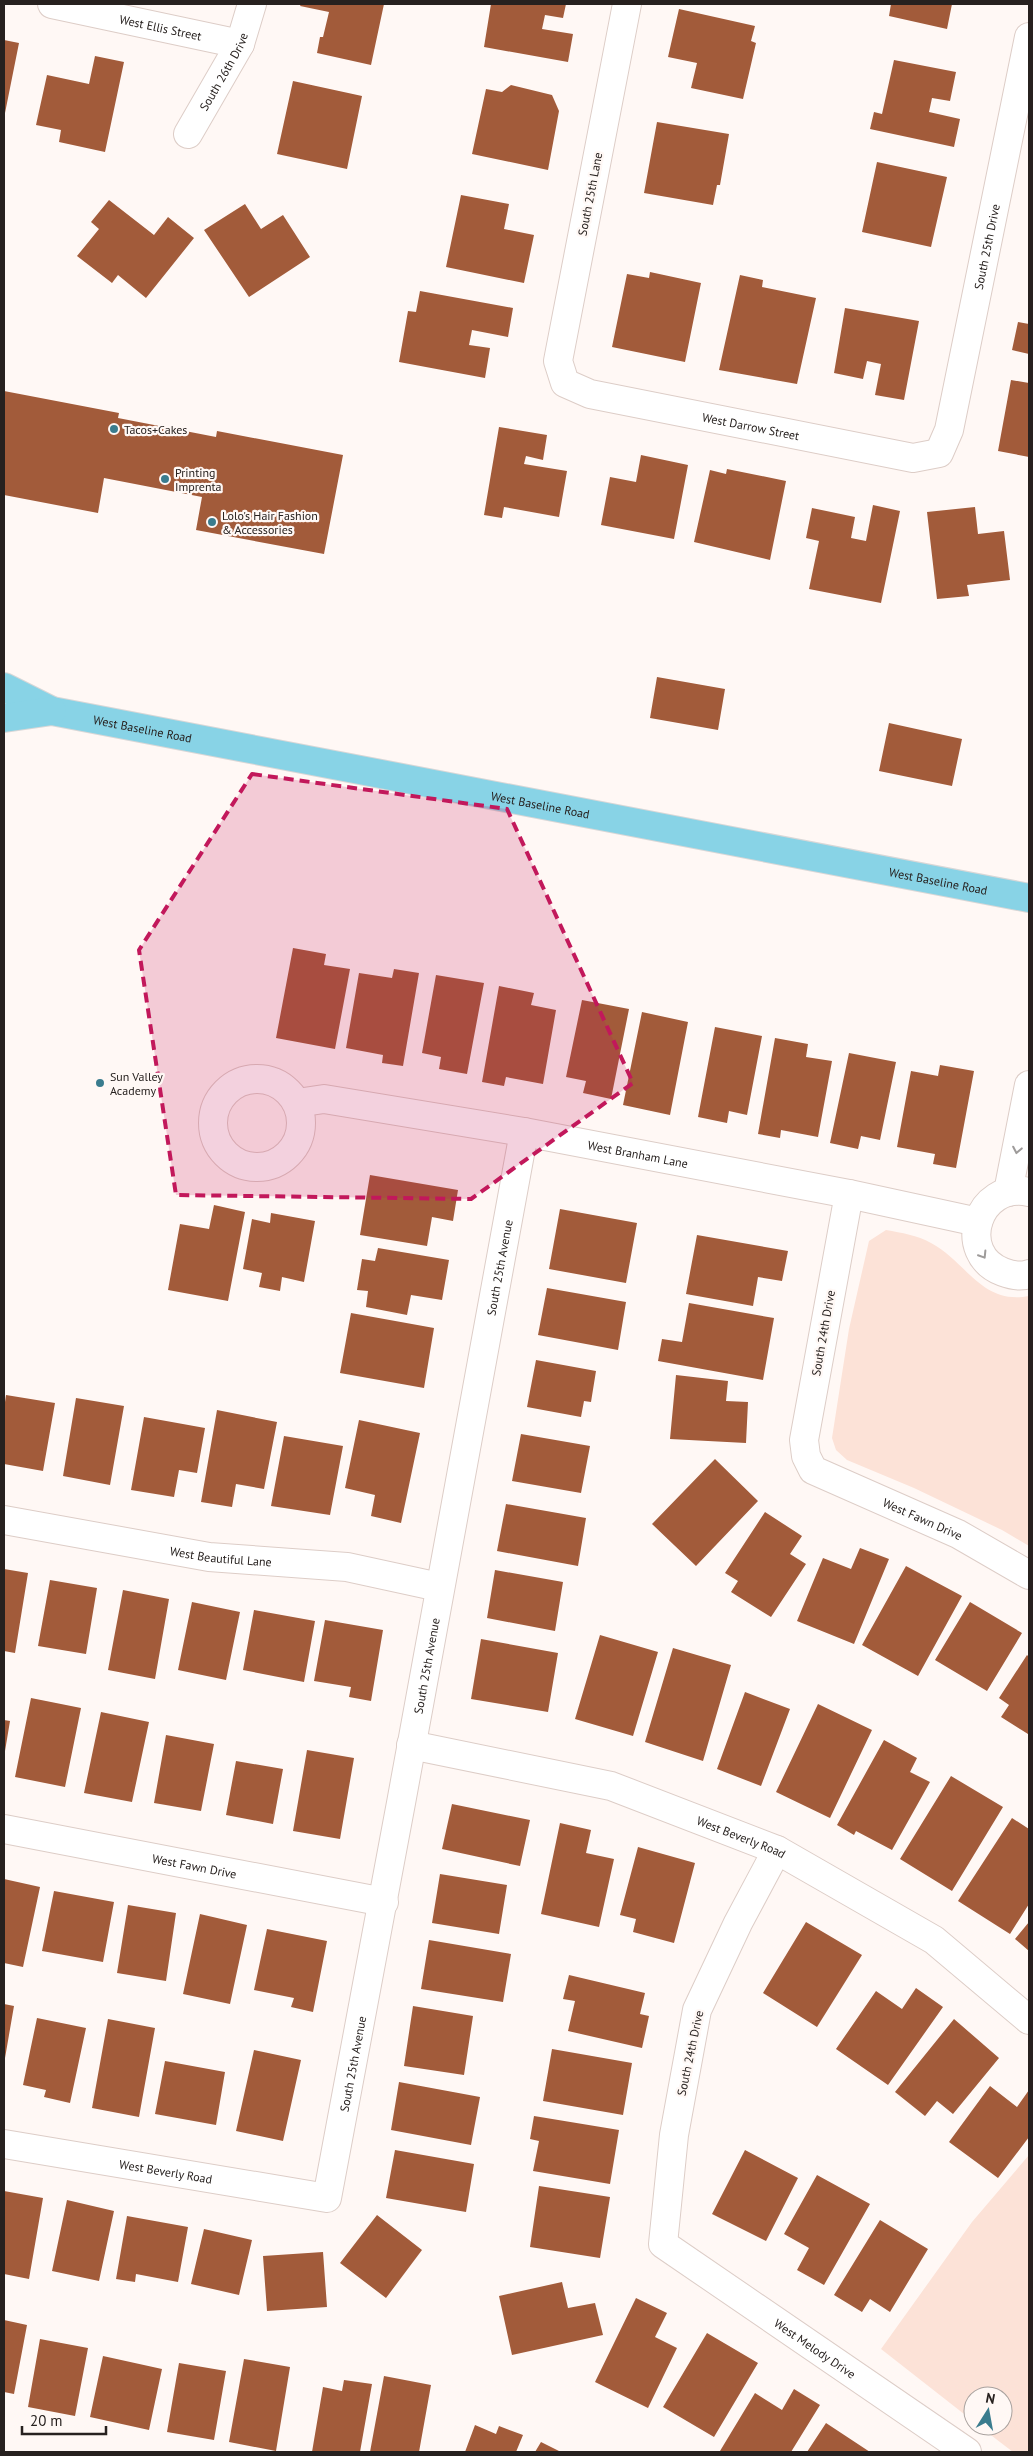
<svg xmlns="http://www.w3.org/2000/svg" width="1033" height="2456" viewBox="0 0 1033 2456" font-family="'PT Sans',sans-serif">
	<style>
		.green { fill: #fce2d7 }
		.building { fill: #a25b3a }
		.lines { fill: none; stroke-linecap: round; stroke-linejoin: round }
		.street-casing { stroke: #ddcdc7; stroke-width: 30 }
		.primary-casing { stroke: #d8d7d7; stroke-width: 30 }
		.street { stroke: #fff; stroke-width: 28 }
		.primary { stroke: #88d3e6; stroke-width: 28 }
		.oneway { stroke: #9e9b9a }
		.marked { fill: #c2185b; fill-opacity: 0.2; stroke: #c2185b; stroke-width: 4; stroke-dasharray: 10 6; stroke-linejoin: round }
		.poi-dot { fill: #3a7c8e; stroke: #fff8f5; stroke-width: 2 }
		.labels { text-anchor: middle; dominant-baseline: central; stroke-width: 4.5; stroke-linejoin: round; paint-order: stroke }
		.street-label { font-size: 12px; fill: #27211f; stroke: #fff8f5 }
		.poi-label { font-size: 12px; fill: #27211f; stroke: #fff8f5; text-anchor: start }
	</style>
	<rect width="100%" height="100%" fill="#fff8f5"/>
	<path class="green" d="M886 1230C902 1233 917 1235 931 1243 967 1262 981 1305 1029 1296V1546L1002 1530 914 1488 847 1460 836 1450 832 1438 849 1329 869 1241Z
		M1029 2155V2452H1013L979 2426H1003V2396H973V2421L881 2349 972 2222Z"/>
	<path class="building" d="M301 4H384L371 65 317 53 320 37H323L329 12 300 6Z
		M491 4H566L563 18 545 15 542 29 573 34 568 62 484 47Z
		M891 4H952L947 29 889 16Z
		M679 9 755 26 751 41 756 43 743 99 691 88 697 63 668 57Z
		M4 40 19 43 5 113H4Z
		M95 56 124 62 105 152 59 142 61 130 36 125 47 75 89 84Z
		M894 60 956 72 950 101 932 98 929 112 960 119 954 147 870 129 874 112 882 114Z
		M293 81 362 96 347 169 277 154Z
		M511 85 552 95 559 111 548 170 472 154 486 89 502 92Z
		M657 122 729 134 720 185H717L713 205 644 193Z
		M877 162 947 177 931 247 862 232Z
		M461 195 509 204 504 229 534 235 524 283 446 267Z
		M109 200 154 235 168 217 194 238 146 298 118 275 112 283 77 256 99 229 91 222Z
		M245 204 261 229 283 215 310 257 249 297 204 230Z
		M650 272 701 283 685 362 612 347 627 274 649 278Z
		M740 275 763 280 762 287 816 298 797 384 719 370Z
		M420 291 513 308 508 337 472 330 469 345 490 348 485 378 399 362 408 311 416 312Z
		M845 308 919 321 904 400 875 395 881 364 867 361 863 379 834 373Z
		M1018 322 1029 324V354L1012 350Z
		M1011 380 1029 383V457L998 451Z
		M4 391 119 413 118 418 216 437 217 431 343 455 324 554 196 530 202 497 104 478 98 513 4 495Z
		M499 427 547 435 543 460 526 456 524 464 567 471 559 517 504 507 502 518 484 515Z
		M641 455 688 465 674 539 601 525 610 477 636 482Z
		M727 469 786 481 770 560 694 542 710 470 726 474Z
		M873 505 900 511 881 603 809 589 819 541 806 538 812 508 855 517 851 538 866 541Z
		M975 507 978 534 1004 531 1010 580 967 585 969 596 937 599 927 512Z
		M657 677 725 689 718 730 650 718Z
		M889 723 962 739 952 786 879 771Z
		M293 948 326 954 324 965 350 969 335 1049 276 1038Z
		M394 969 419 973 403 1066 382 1063 383 1055 346 1048 359 973 392 978Z
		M436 975 484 983 467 1074 439 1069 441 1057 422 1053Z
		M499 986 534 993 531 1005 556 1010 543 1084 506 1077 504 1086 482 1082Z
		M582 1000 629 1009 611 1099 583 1093 586 1081 566 1077Z
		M642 1012 688 1022 670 1115 623 1105Z
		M715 1027 762 1036 747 1115 729 1111 727 1123 698 1117Z
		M775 1038 808 1044 806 1057 832 1061 818 1137 781 1130 780 1138 758 1134Z
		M849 1053 896 1062 880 1140 861 1136 858 1149 830 1143Z
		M940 1065 974 1071 956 1168 933 1164 935 1154 897 1147 911 1071 938 1076Z
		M370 1175 458 1190 453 1221 432 1217 427 1246 360 1235Z
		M214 1205 245 1212 228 1301 168 1290 180 1224 209 1229Z
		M560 1209 637 1223 626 1283 549 1269Z
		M271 1213 315 1221 304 1282 282 1277 280 1291 259 1287 262 1273 243 1269 252 1219 270 1223Z
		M697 1235 788 1251 782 1281 758 1277 753 1306 686 1294Z
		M378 1248 449 1260 442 1300 411 1295 407 1315 366 1307 368 1291 357 1290 362 1259 375 1261Z
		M547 1288 626 1302 618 1350 538 1335Z
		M689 1303 774 1318 763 1380 658 1361 662 1339 682 1342Z
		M351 1313 434 1328 424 1388 340 1373Z
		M536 1360 596 1371 591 1402 584 1401 581 1417 527 1407Z
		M676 1375 728 1381 726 1401 748 1402 746 1443 670 1439Z
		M6 1395 55 1403 43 1471 4 1464V1409Z
		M76 1398 124 1406 110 1485 63 1476Z
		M217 1410 277 1422 264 1489 236 1484 232 1507 201 1502Z
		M144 1417 205 1428 197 1473 179 1470 174 1497 131 1490Z
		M359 1420 420 1433 401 1523 371 1516 375 1495 345 1488Z
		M521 1434 590 1446 581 1493 512 1481Z
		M284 1436 343 1446 330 1515 271 1506Z
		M715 1459 758 1501 696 1566 652 1524Z
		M506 1504 586 1518 578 1566 497 1551Z
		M765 1512 802 1536 790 1554 806 1564 771 1617 731 1592 738 1581 725 1573Z
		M860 1548 889 1559 854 1644 797 1621 823 1558 851 1569Z
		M906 1566 962 1596 918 1676 862 1645Z
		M4 1569 28 1573 15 1653 4 1651Z
		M495 1570 563 1582 555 1631 487 1618Z
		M50 1580 97 1588 86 1654 38 1646Z
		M123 1590 169 1599 155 1679 108 1670Z
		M192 1602 240 1612 226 1680 178 1670Z
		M970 1602 1022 1633 987 1691 935 1660Z
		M254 1610 315 1621 304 1682 243 1670Z
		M325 1620 383 1630 371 1701 349 1697 351 1687 314 1681Z
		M600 1635 658 1652 633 1736 575 1719Z
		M481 1639 558 1653 548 1712 471 1699Z
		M673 1648 731 1665 703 1761 645 1742Z
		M1027 1655 1029 1657 1028 1734 1001 1717 1009 1705 999 1698Z
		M745 1692 790 1709 761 1786 717 1769Z
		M31 1698 81 1708 65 1787 15 1777Z
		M818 1704 872 1730 830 1818 776 1792Z
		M101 1712 149 1722 132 1802 84 1793Z
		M4 1720 10 1721 5 1751H4Z
		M166 1735 214 1744 201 1811 154 1803Z
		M884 1740 917 1758 910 1772 930 1782 892 1850 856 1831 854 1835 837 1825Z
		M307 1750 354 1758 340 1839 293 1831Z
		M236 1761 283 1769 273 1824 226 1815Z
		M951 1776 1003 1807 952 1891 900 1859Z
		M452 1804 530 1820 520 1866 442 1849Z
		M1012 1818 1029 1829V1904L1010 1934 958 1901Z
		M560 1823 591 1830 586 1853 614 1859 599 1927 541 1914Z
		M638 1847 695 1863 674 1943 633 1932 636 1919 620 1915Z
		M440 1874 507 1885 499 1934 432 1923Z
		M4 1879 40 1887 23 1967 4 1963Z
		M54 1891 114 1902 103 1962 42 1951Z
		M128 1905 176 1913 166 1981 117 1973Z
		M200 1914 247 1925 230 2004 183 1994Z
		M806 1922 862 1955 817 2027 763 1993Z
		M1029 1922V1951L1015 1939Z
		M267 1929 327 1941 313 2012 291 2007 294 1998 254 1990Z
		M429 1940 511 1954 503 2002 421 1989Z
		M569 1975 645 1993 640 2014 649 2016 642 2048 568 2031 575 2001 563 1999Z
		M916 1988 943 2007 888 2085 836 2049 876 1991 902 2009Z
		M4 2004 14 2006 5 2058H4Z
		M413 2006 473 2016 464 2075 404 2066Z
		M37 2018 86 2028 70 2103 44 2097 46 2090 23 2085Z
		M108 2019 155 2028 139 2117 92 2108Z
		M954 2019 999 2058 953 2114 937 2101 925 2116 895 2092Z
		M552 2049 632 2063 623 2115 543 2101Z
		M254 2050 301 2060 283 2141 236 2131Z
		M165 2061 225 2072 216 2125 155 2114Z
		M399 2082 480 2097 471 2145 391 2130Z
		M990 2086 1017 2107 1029 2090V2137L998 2178 949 2142Z
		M534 2116 619 2130 610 2184 533 2171 539 2141 530 2139Z
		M395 2150 474 2164 466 2212 386 2198Z
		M745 2150 798 2178 766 2241 712 2214Z
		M817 2175 870 2204 824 2285 797 2270 809 2248 784 2234Z
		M539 2186 610 2197 600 2258 530 2247Z
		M4 2191 43 2198 29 2279 4 2274Z
		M67 2200 114 2211 99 2281 52 2271Z
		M377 2215 422 2250 386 2298 340 2263Z
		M127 2216 188 2227 178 2282 136 2274 135 2282 116 2279Z
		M880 2220 928 2249 890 2312 870 2299 862 2312 834 2295Z
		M204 2229 252 2240 239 2295 191 2284Z
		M323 2252 327 2307 267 2311 263 2256Z
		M562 2282 568 2308 595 2303 603 2335 512 2355 499 2296Z
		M636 2298 667 2313 655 2337 677 2348 648 2408 595 2382Z
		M4 2320 27 2325 14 2394 4 2392Z
		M707 2333 758 2363 714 2437 663 2407Z
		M40 2339 88 2348 75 2416 28 2407Z
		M103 2356 162 2369 149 2430 90 2417Z
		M244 2359 290 2367 276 2451 229 2442Z
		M179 2363 226 2371 214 2440 167 2432Z
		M384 2376 431 2385 419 2452H370Z
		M344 2380 372 2384 360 2452H312L323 2387 342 2391Z
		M794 2389 820 2405 791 2452 720 2451 755 2393 782 2410Z
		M826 2423 870 2452H807Z
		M475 2425 496 2434 499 2426 523 2435 516 2452H465Z
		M541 2442 561 2452H535Z"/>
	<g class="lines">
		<defs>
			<g id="street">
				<path id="s1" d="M52 4 240 44"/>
				<path id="s2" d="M627 4 558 361 565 383 590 394 913 458 939 453 949 430 1029 37"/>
				<path id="s3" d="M188 134 240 44 252 4"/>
				<circle cx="257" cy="1123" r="44"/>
				<path id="s4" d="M297 1103 324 1099 524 1132 849 1194 978 1222"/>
				<path d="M1008 1192 1029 1085"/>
				<path d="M1029 1192C977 1181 955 1254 1003 1272 1011 1275 1021 1277 1029 1274"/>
				<path id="s5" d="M849 1194 804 1440 806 1456 813 1470 958 1534 1029 1575"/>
				<path id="s6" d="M4 1520 209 1557 347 1567 439 1587"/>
				<path id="s7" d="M411 1745 611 1786 777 1850 934 1940 1029 2020"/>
				<path id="s8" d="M4 1829 384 1902"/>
				<path id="s9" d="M777 1850 738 1923 697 2010 674 2135 663 2244 967 2452"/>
				<path id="s10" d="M4 2144 327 2198C395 1843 458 1488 524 1132"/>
			</g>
			<g id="primary">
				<path id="s11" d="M4 687 52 711 1029 898"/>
				<path d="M4 718 52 711"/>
			</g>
		</defs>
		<use href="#street" class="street-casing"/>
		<use href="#primary" class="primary-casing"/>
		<use href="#street" class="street"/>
		<use href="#primary" class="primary"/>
	</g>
	<defs><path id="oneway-chevron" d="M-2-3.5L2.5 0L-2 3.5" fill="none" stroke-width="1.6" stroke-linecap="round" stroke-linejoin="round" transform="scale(1.25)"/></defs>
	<g class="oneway">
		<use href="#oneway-chevron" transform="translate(1017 1150) rotate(101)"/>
		<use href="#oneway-chevron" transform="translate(983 1255) rotate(58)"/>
	</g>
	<path class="marked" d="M252 774 507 809 633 1083 471 1199 176 1195 139 950Z"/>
	<g class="poi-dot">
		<circle cx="114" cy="429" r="5"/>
		<circle cx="165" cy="479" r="5"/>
		<circle cx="212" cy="522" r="5"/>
		<circle cx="100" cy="1083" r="5"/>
	</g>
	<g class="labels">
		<g class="street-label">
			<text stroke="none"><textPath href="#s1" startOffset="111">West Ellis Street</textPath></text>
			<text stroke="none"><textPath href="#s3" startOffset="72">South 26th Drive</textPath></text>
			<text transform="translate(590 194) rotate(-79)">South 25th Lane</text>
			<text stroke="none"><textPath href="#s2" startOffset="982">South 25th Drive</textPath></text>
			<text stroke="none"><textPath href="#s2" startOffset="578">West Darrow Street</textPath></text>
			<text stroke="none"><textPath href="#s11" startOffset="146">West Baseline Road</textPath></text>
			<text stroke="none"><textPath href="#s11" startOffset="551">West Baseline Road</textPath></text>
			<text stroke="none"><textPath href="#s11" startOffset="956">West Baseline Road</textPath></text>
			<text stroke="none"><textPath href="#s4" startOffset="346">West Branham Lane</textPath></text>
			<text stroke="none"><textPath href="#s10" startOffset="1274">South 25th Avenue</textPath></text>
			<text transform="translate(823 1333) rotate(-80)">South 24th Drive</text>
			<text stroke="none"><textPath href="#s5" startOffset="402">West Fawn Drive</textPath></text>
			<text stroke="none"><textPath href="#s6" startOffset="220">West Beautiful Lane</textPath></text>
			<text stroke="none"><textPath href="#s10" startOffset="869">South 25th Avenue</textPath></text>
			<text stroke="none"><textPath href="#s7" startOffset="344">West Beverly Road</textPath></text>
			<text stroke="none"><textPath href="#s8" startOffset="194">West Fawn Drive</textPath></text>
			<text transform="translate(690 2053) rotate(-78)">South 24th Drive</text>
			<text stroke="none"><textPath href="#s10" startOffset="464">South 25th Avenue</textPath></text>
			<text stroke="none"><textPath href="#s10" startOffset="164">West Beverly Road</textPath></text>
			<text stroke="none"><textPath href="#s9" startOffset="600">West Melody Drive</textPath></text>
		</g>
		<g class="poi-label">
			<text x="124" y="429">Tacos+Cakes</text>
			<text x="175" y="472">Printing<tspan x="175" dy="14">Imprenta</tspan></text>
			<text x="222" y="515">Lolo's Hair Fashion<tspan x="222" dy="14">&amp; Accessories</tspan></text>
			<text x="110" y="1076">Sun Valley<tspan x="110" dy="14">Academy</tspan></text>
		</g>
	</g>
	<rect width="1033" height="2456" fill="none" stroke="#27211f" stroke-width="10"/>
	<g transform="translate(988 2411) rotate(11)"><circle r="24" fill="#fff8f5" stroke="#a9a29f"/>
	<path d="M0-4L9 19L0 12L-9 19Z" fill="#3a7c8e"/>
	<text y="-8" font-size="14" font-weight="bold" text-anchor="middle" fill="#27211f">N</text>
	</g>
	<path d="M22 2426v8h84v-8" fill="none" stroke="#27211f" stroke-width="2.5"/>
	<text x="30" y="2426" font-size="15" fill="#27211f" stroke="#fff8f5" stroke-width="4" paint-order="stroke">20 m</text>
</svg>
